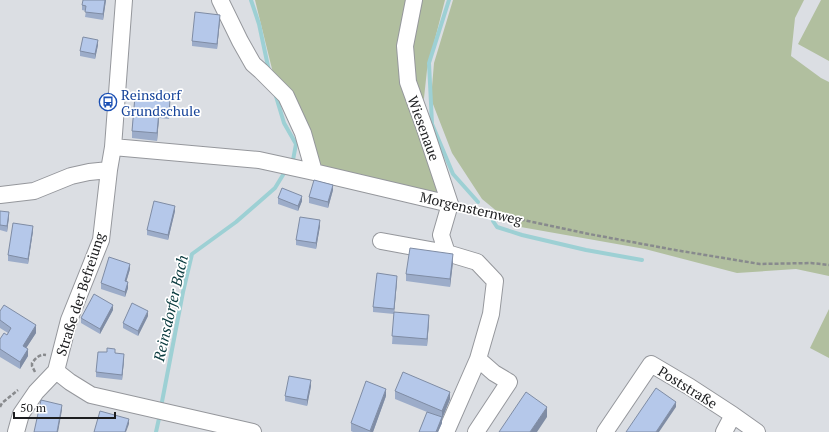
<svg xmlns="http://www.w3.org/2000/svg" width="829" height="432" viewBox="0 0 829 432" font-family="'PT Serif',serif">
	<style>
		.green { fill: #b1bf9f }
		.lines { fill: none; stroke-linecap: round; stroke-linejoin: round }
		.stream { stroke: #9dd0d4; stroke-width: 4 }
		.minor-casing { stroke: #95979c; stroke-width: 18 }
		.path { stroke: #888a8d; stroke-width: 2.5; stroke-dasharray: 4 2; stroke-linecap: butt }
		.minor { stroke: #fff; stroke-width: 16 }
		.wall { fill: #9cacc9 }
		.shaded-wall { fill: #7f8ca4 }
		.building { fill: #b5c8ea; stroke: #7f8ca4 }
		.labels { text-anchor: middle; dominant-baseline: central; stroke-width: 3.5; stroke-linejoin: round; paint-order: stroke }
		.transit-label { font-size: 14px; fill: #164399; stroke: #fff; text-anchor: start }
		.street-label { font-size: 14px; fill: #1c1d1f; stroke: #fff }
		.water-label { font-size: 15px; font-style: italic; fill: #08393d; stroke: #fff }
	</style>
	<rect width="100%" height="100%" fill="#dbdee3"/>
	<path class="green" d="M255 0H410L402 49 441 196 321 168 274 77Z
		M419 0H445L427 70 424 98 421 103 413 78 410 48Z
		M453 0H804L795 18 791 56 821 78 829 82V276L796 269 737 273 645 249 515 226 482 199 452 153 431 99 434 63Z
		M821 0H829V61L798 44Z
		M829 309V358L810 348Z"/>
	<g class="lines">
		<path class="stream" d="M251 0 259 24 269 71
			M449 0 429 63 432 124 453 174 478 202
			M275 93 284 123 296 144 293 160 291 163
			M493 221 497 227 522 235 586 250 642 260
			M161 407 183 292 192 254 236 222 275 188 286 170
			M156 432 160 414"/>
		<defs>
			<path id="minor" d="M220 0 240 41 253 64 261 71 286 96 303 133 314 172
				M414 0 405 46 408 82 425 129 450 204 441 235 447 253 477 262 495 281 491 314 478 359 446 432
				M113 147 259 160 314 172 450 204
				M0 195 34 191 71 176 89 172 109 170
				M381 241 447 253
				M56 371 70 382 91 395 253 432
				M733 415 757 432
				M16 432 21 414 36 392 56 371 69 320 101 240 109 170 113 147 124 0
				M476 432 509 382 494 373 478 359
				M605 432 651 364 690 387 733 415 724 432"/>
		</defs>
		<use href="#minor" class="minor-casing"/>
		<path class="path" d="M462 207 589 234 675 250 760 264 811 263 829 265
			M35 372 32 366V363C36 358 39 354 46 355
			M0 407 2 403 18 390"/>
		<use href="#minor" class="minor"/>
	</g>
	<path class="wall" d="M106 0 103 20 85 17 86 11 82 10V5Z
		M220 20 217 49 192 46V41Z
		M98 45 95 59 80 56V51Z
		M135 96 170 107 169 119 159 118 157 141 132 138V131Z
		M333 190 328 208 309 203V197Z
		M278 198 302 201 298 211 278 204Z
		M0 211 9 217 7 232 0 230Z
		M175 211 168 240 147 235V230Z
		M320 226 316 249 296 245V240Z
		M33 231 28 264 8 261V255Z
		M453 262 450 287 406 281V274Z
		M130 269 126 282 128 288 125 297 101 289V283Z
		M397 281 394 312 429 322 427 346 392 344 394 314 373 312V307Z
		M113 310 100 334 81 323V318Z
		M0 311 36 333 26 348 28 356 20 369 0 357V339L7 335 8 333 0 328Z
		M148 316 138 336 123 328V323Z
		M115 353 124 360 122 380 96 377V372Z
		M311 386 307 406 285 401V396Z
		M395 391 450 399 442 419V423L438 432H419L427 412 395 399Z
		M386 396 373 432H353L351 431V423Z"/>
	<path class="shaded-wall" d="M105 0H106L103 20V14Z
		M220 15V20L217 49V44Z
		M98 40V45L95 59V54Z
		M170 100V107L169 119V112Z
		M159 111V118L157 141V133Z
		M333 185V190L328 208V202Z
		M302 196V201L298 211V206Z
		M175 206V211L168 240V235Z
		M9 212V217L7 232V226Z
		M320 220V226L316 249V243Z
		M33 226V231L28 264V259Z
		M453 254V262L450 287V279Z
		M130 264V269L125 286V281Z
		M397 276V281L394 314V309Z
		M128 282V288L125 297V292Z
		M113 305V310L100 334V329Z
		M148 311V316L138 336V331Z
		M429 315V322L427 346V339Z
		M36 325V333L23 353V346Z
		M28 349V356L20 369V362Z
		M124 354V360L122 380V375Z
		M311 380V386L307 406V400Z
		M386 389V396L373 432H370Z
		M450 392V399L442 419V411Z
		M676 402V407L659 432H656Z
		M62 405V410L58 432H57Z
		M547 407V417L537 432H530Z
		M442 417V423L438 432H436Z
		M129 419V424L126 432H125Z"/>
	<path class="building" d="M83 0H105L103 14 85 12 86 6 82 5Z
		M195 12 220 15 217 44 192 41Z
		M83 37 98 40 95 54 80 51Z
		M135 96 170 100 169 112 159 111 157 133 132 131Z
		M314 180 333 185 328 202 309 197Z
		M282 188 302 196 298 206 278 198Z
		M154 201 175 206 168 235 147 230Z
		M0 211 9 212 7 226 0 225Z
		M300 217 320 220 316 243 296 240Z
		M13 223 33 226 28 259 8 255Z
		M410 248 453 254 450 279 406 274Z
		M109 257 130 264 125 281 128 282 125 292 101 283Z
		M377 273 397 276 394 309 373 307Z
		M94 294 113 305 100 329 81 318Z
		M132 303 148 311 138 331 123 323Z
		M4 305 36 325 23 346 28 349 20 362 0 349V339L4 333 7 335 11 328 0 320V311Z
		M394 312 429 315 427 339 392 336Z
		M107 348 115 349V353L124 354 122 375 96 372 98 352H107Z
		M403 372 450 392 442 411 395 391Z
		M289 376 311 380 307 400 285 396Z
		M366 381 386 389 370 431 351 423Z
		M656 388 676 402 656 432H626Z
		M526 392 547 407 530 432H499Z
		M41 400 62 405 57 432H34Z
		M100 411 129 419 125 432H94Z
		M427 412 442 417 436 432H419Z"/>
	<defs>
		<symbol id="bus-ring" viewBox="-11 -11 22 22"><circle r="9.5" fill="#fff" stroke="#1a4fb4" stroke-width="1.5"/><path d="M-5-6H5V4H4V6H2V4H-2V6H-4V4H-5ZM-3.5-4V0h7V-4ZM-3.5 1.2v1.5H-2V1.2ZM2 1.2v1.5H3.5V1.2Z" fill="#1a4fb4"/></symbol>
	</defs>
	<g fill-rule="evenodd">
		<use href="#bus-ring" x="98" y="92" width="20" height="20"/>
	</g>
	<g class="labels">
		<g class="transit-label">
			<text x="121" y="94">Reinsdorf<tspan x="121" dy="16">Grundschule</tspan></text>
		</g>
		<g class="street-label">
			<text transform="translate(424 128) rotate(70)">Wiesenaue</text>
			<text transform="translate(471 208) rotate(13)">Morgensternweg</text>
			<text transform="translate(80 294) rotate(-72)">Straße der Befreiung</text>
			<text transform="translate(688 387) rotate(32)">Poststraße</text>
		</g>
		<g class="water-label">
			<text transform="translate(170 308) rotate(-77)">Reinsdorfer Bach</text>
		</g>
	</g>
	<path d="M14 412v6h101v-6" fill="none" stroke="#1c1d1f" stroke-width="2"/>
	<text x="20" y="412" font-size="12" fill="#1c1d1f" stroke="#ffffff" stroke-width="3" paint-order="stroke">50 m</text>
</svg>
